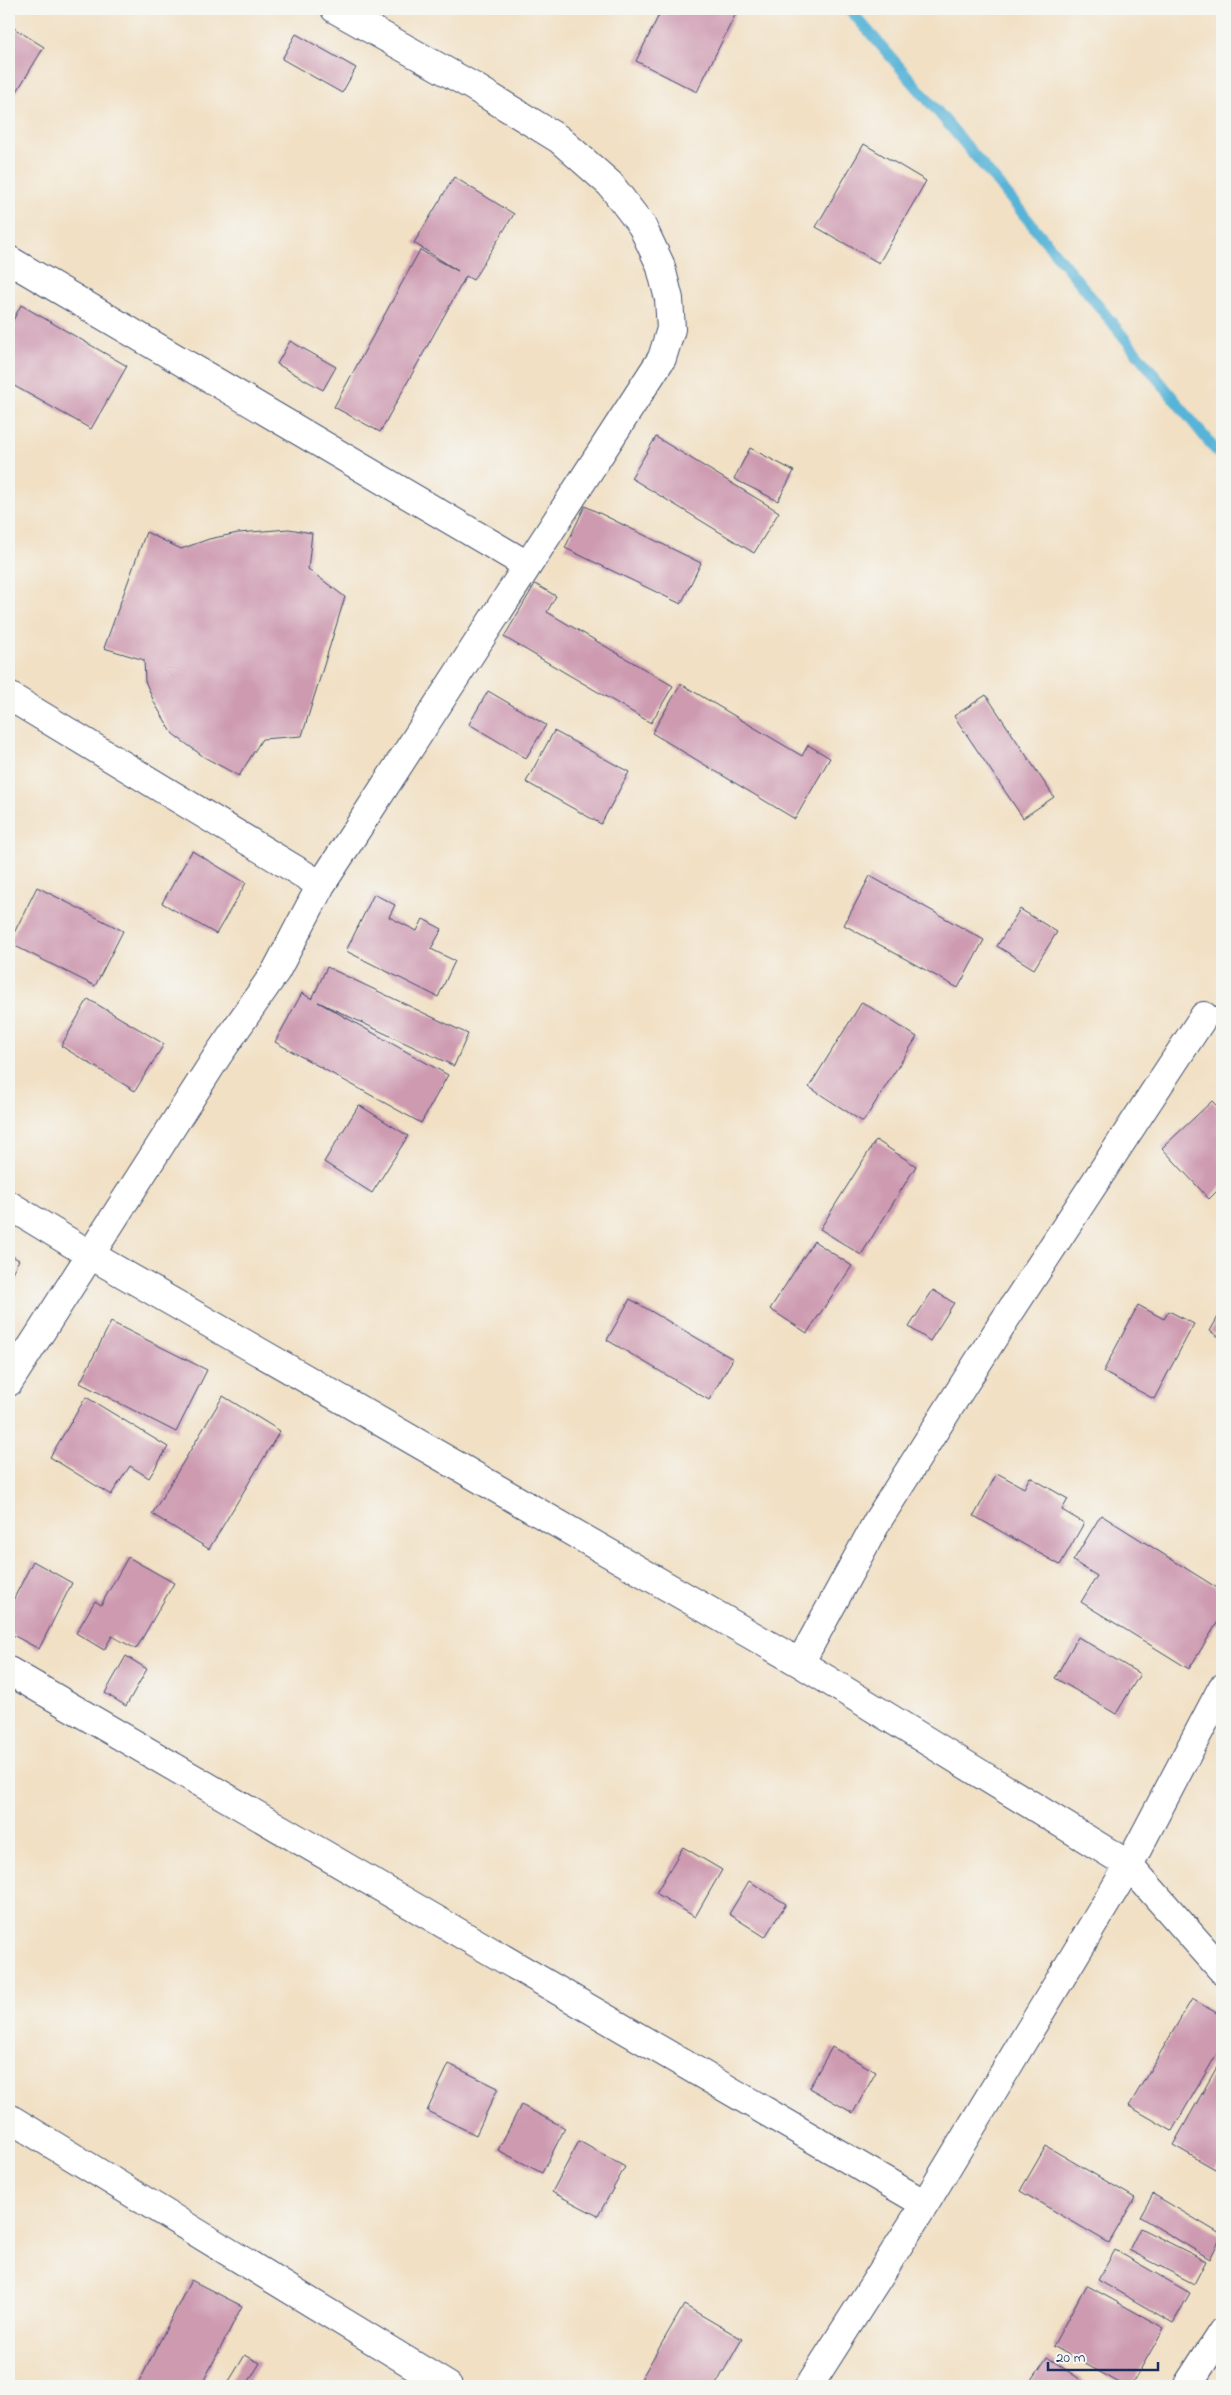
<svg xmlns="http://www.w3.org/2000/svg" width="1231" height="2395" viewBox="0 0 1231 2395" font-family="'Indie Flower',sans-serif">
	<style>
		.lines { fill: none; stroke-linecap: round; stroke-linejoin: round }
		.stream { stroke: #59b4d7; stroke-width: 11 }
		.building { fill: #cd9ab0 }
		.minor-casing { stroke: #3b4a6d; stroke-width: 30 }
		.minor { stroke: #fff; stroke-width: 28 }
	</style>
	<rect width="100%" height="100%" fill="#f6f6f2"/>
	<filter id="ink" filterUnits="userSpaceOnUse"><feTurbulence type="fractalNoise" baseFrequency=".02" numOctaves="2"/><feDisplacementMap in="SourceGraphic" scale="10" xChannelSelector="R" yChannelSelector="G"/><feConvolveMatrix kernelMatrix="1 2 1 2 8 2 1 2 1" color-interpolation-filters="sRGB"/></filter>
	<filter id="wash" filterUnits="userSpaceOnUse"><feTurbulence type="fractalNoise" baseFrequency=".0096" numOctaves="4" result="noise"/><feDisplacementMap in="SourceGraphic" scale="20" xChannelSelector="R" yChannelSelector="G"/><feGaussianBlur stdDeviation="1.12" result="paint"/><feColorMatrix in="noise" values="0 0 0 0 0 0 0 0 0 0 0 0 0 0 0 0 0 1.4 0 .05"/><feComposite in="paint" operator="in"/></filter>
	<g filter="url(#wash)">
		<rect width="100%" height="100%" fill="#f1e0c4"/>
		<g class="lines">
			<path class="stream" d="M849 9C978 155 1099 307 1222 458"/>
		</g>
		<g id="blocks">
			<path class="building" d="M662 9H738L697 92 636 61Z
				M9 25 44 47 16 93 9 89Z
				M296 34 356 68 342 93 282 59Z
				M864 144 926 181 879 263 816 227Z
				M454 177 514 214 473 280 466 276 380 432 334 407 420 250 458 271 414 243Z
				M21 305 127 366 91 429 9 383V328Z
				M290 341 336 367 323 390 277 364Z
				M656 437 779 512 754 553 631 478Z
				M750 448 794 471 778 501 734 479Z
				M585 506 701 563 681 604 565 548Z
				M289 529 312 533 308 569 345 597 302 736 262 739 239 776 204 757 173 734 155 704 145 681 144 660 104 648 146 532 181 549 209 539 238 533Z
				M535 584 556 596 547 612 673 686 651 723 504 637Z
				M681 684 802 756 808 745 830 758 795 819 652 733Z
				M488 691 546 725 526 758 469 724Z
				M986 695 1054 797 1023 818 954 716Z
				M554 731 629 772 601 824 526 782Z
				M192 851 246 883 216 934 162 903Z
				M870 876 984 940 958 988 844 925Z
				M37 887 123 931 95 986 9 943Z
				M374 894 395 905 389 917 417 931 423 919 442 929 431 949 455 961 438 997 346 951Z
				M1020 909 1057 932 1034 969 997 946Z
				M327 967 468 1034 454 1066 318 1002 448 1075 421 1123 275 1042 302 993 312 999Z
				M88 999 164 1044 135 1091 61 1046Z
				M862 1002 917 1037 863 1122 809 1087Z
				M1212 1101 1222 1111V1186L1209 1199 1162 1148Z
				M359 1105 408 1136 372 1193 324 1162Z
				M876 1140 916 1166 861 1255 820 1229Z
				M814 1241 852 1266 807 1333 770 1309Z
				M9 1254 19 1260 9 1278Z
				M933 1290 954 1303 930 1341 909 1327Z
				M630 1299 733 1359 709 1400 607 1340Z
				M1138 1305 1164 1319 1169 1311 1194 1324 1154 1399 1103 1372Z
				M1222 1310V1339L1210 1331Z
				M111 1322 207 1370 176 1432 80 1383Z
				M223 1396 280 1431 209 1549 152 1514Z
				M86 1397 168 1447 149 1478 130 1466 111 1495 50 1457Z
				M997 1473 1024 1488 1030 1477 1068 1499 1062 1510 1084 1523 1060 1565 974 1516Z
				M1101 1515 1222 1591V1615L1189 1669 1081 1602 1097 1576 1073 1561Z
				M128 1557 174 1583 136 1649 112 1636 104 1650 76 1633 95 1601 101 1605Z
				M33 1561 72 1583 39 1649 9 1633V1608Z
				M1078 1637 1140 1674 1116 1714 1055 1678Z
				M126 1656 147 1669 126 1706 105 1693Z
				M683 1847 722 1870 695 1917 656 1893Z
				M749 1881 786 1904 765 1937 729 1914Z
				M1192 1999 1222 2016V2045L1172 2131 1129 2106Z
				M832 2047 876 2072 853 2113 809 2088Z
				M1222 2058V2157L1215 2169 1173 2145Z
				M449 2064 498 2088 476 2135 427 2111Z
				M521 2105 565 2128 542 2173 498 2150Z
				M579 2141 625 2167 598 2216 552 2192Z
				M1046 2146 1135 2198 1109 2243 1020 2191Z
				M1153 2194 1222 2235 1210 2259 1140 2217Z
				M1140 2228 1206 2261 1194 2284 1129 2250Z
				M1115 2250 1190 2293 1173 2323 1098 2280Z
				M191 2280 242 2306 201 2386H137Z
				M1086 2285 1164 2328 1131 2386H1125L1053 2346Z
				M684 2305 742 2339 715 2386H637Z
				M245 2355 260 2363 246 2386H226Z
				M1047 2357 1090 2386H1028Z"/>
		</g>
	</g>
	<g filter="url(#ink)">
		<use href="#blocks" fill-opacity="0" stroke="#3b4a6d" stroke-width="1"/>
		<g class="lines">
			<defs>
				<path id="minor" d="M9 260 527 565
					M9 696 321 885
					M9 1205 89 1254 800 1663 1129 1865 1222 1970
					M9 1382 218 1055 276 971 321 885 662 358 671 329 669 299 660 264 642 226 610 184 559 139 474 87 335 9
					M800 1663 878 1520 1002 1324 1204 1016
					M9 1671 925 2204
					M9 2118 448 2386
					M809 2386 925 2204 1129 1865 1222 1688
					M1187 2386 1222 2332"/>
			</defs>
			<use href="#minor" class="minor-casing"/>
			<use href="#minor" class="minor"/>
		</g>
	</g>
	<rect width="1231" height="2395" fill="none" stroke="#f6f6f2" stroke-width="30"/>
	<path d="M1048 2362v8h110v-8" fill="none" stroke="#1b2f5e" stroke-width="2.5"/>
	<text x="1056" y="2362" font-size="15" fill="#1b2f5e" stroke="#f6f6f2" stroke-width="4" paint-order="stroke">20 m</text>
</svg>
